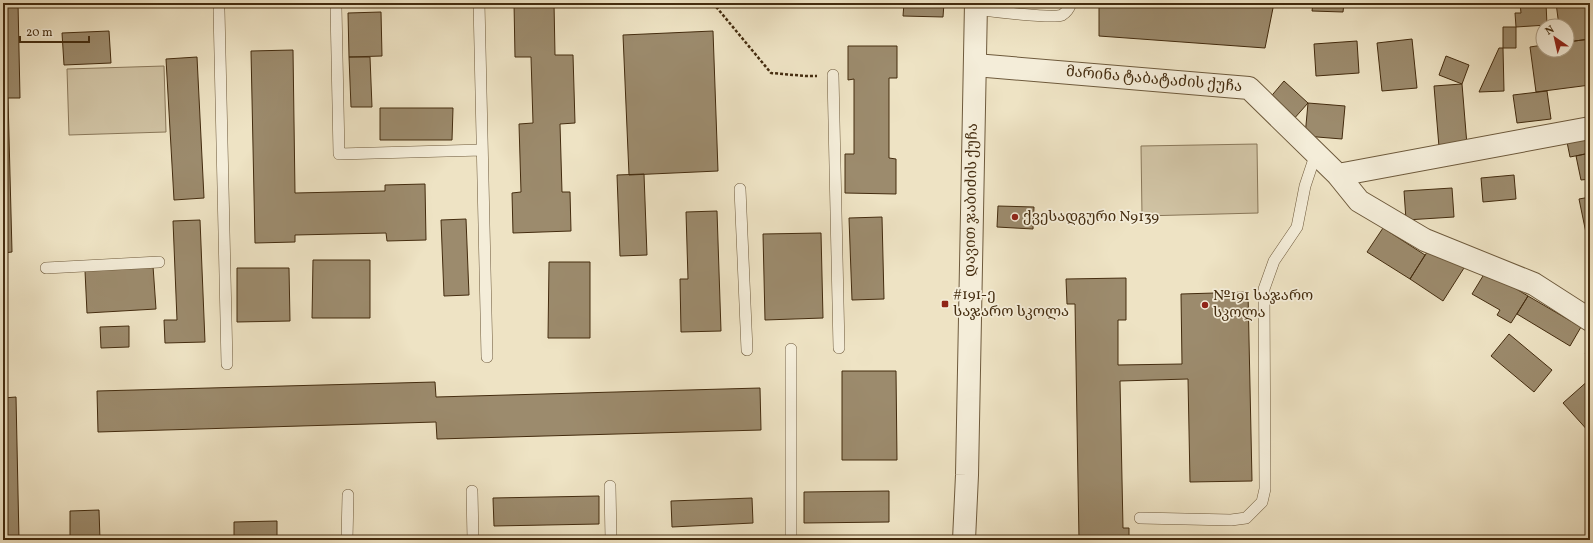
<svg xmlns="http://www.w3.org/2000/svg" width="1593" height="543" viewBox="0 0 1593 543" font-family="Vollkorn,'Noto Serif Georgian',serif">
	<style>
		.green { fill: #d1c4a5; stroke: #8a785a }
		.building { fill: #9c8b6d; stroke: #442c0f }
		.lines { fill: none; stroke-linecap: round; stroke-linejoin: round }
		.service-casing { stroke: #6e5a3c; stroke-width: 12 }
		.minor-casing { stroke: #6e5a3c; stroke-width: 24 }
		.tertiary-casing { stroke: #6e5a3c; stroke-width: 24 }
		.path { stroke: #442c0f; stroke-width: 2.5; stroke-dasharray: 3 2; stroke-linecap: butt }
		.service { stroke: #f4edd9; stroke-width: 11 }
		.minor { stroke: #f4edd9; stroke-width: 22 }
		.tertiary { stroke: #f4edd9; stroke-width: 22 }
		.poi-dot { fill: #8f2418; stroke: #f4edd9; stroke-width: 1.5 }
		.labels { text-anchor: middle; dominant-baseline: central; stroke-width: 3.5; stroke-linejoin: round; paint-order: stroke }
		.street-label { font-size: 15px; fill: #442c0f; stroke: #f4edd9 }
		.poi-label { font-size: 15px; fill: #442c0f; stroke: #f4edd9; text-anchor: start }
	</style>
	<rect width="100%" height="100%" fill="#eee3c4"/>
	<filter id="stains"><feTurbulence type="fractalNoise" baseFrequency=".005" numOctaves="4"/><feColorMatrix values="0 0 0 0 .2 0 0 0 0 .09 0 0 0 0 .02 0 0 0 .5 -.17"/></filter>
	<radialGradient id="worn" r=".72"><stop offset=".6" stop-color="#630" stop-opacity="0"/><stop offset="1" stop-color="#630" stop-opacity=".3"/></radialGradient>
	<path class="green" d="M164 66 166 132 69 135 67 69Z
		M1257 144 1258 213 1142 216 1141 146Z"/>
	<path class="building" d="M3 3H18L20 98H8L12 252 3 253Z
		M514 3H554L555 55H573L575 123 560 124 562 192H570L571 231 513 233 512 193 521 192 519 124 533 123 531 57H515Z
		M904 3H944L943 17 903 16Z
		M1099 3H1274L1265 48 1099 36Z
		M1313 3H1344L1343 12 1312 11Z
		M1520 3H1546L1547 25 1516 27 1515 13H1521Z
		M1556 3H1585L1590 39 1567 42V26H1559Z
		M381 12 382 56 349 57 348 13Z
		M1503 27H1516V48H1503Z
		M109 31 111 63 64 65 62 33Z
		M713 31 718 171 629 175 623 35Z
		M1412 39 1417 88 1382 91 1377 43Z
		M1590 39V85L1536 92 1530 47 1543 45V50H1567V42Z
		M1357 41 1359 73 1316 76 1314 44Z
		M848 46H897V78H889V158L896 159V194L845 193V154H854V79L848 80Z
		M1499 48H1503L1504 91 1479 92Z
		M293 50 295 193 385 191V185L425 184 426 240 387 241 386 233 295 235V242L255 243 251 51Z
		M1446 56 1469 65 1462 84 1439 75Z
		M197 57 204 198 174 200 166 59Z
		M349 57H370L372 107H351Z
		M1284 81 1308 103 1292 121 1268 100Z
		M1462 84 1467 145 1439 147 1434 86Z
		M1547 91 1551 119 1517 123 1513 95Z
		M1308 103 1345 106 1342 139 1305 136Z
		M380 108H453L452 140H380Z
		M1590 137V153L1570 157 1567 142Z
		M1590 153V179L1581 180 1576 156Z
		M644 174 647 255 620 256 617 175Z
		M1514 175 1516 199 1483 202 1481 178Z
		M1452 188 1454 217 1406 220 1404 191Z
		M1590 197V232L1586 233 1579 199Z
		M998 206 1034 207 1033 229 997 227Z
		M717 211 721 331 681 332 680 279H688L686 212Z
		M882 217 884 299 852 300 849 218Z
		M466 219 469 295 444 296 441 220Z
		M200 220 205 342 165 343 164 320H177L173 221Z
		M1383 228 1425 255 1410 279 1367 252Z
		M821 233 823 318 765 320 763 234Z
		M1431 246 1464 268 1443 301 1410 279Z
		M313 260H370V318H312Z
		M549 262H590V338H548Z
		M153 266 156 309 87 313 85 271Z
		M237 268H289L290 321 237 322Z
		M1486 271 1528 296 1511 323 1497 315 1500 310 1472 294Z
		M1126 278V320H1118V365L1182 364 1181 294 1248 292 1252 481 1190 482 1188 379 1120 381 1123 528H1129V540H1079L1075 304H1067L1066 279Z
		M1528 296 1581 327 1570 346 1517 314Z
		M129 326V347L101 348 100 327Z
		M1509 334 1552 370 1534 392 1491 356Z
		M1590 348V358L1585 354Z
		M842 371H896L897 460H842Z
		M1590 379V433L1563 403Z
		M435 382 436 397 760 388 761 430 437 439 436 422 98 432 97 391Z
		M16 397 19 540H3V398Z
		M889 491V522L804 523V492Z
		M599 496V524L494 526 493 498Z
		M752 498 753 523 672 527 671 501Z
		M99 510 100 540H70V511Z
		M277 521V540H234V522Z"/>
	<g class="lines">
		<defs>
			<path id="service" d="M479 3 487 357
				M336 7 339 154 482 150
				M976 9C990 11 1053 19 1062 15 1067 12 1069 9 1071 3
				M219 10 227 364
				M833 75 839 348
				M740 189 747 350
				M46 268 159 262
				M791 349V540
				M610 486 611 540
				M472 491 473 540
				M1140 518 1231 520 1246 518 1262 502 1265 489 1264 289 1274 261 1297 227 1305 186 1316 153
				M347 540 348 495"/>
			<path id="minor" d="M975 65 1249 88 1338 175 1359 201 1425 240 1534 284 1590 320
				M1338 175 1590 128"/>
			<path id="tertiary" d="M964 540 967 475 976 3"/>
		</defs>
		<use href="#service" class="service-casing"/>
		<use href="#minor" class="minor-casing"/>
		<use href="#tertiary" class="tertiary-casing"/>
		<path class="path" d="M713 3 771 73 806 76H817"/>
		<use href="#service" class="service"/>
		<use href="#minor" class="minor"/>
		<use href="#tertiary" class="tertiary"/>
	</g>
	<g class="poi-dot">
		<circle cx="1015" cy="217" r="4"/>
		<rect x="941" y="300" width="8" height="8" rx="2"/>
		<circle cx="1205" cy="305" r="4"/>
	</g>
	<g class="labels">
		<g class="street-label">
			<text transform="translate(1154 80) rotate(5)">მარინა ტაბატაძის ქუჩა</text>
			<text transform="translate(972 200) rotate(-89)">დავით ჯაბიძის ქუჩა</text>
		</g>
		<g class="poi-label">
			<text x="1023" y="217">ქვესადგური N9139</text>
			<text x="953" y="295">#191-ე<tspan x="953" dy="17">საჯარო სკოლა</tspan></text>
			<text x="1213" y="296">№191 საჯარო<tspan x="1213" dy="17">სკოლა</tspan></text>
		</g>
	</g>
	<rect width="1593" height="543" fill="none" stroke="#eee3c4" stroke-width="16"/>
	<rect x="4" y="4" width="1585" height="535" fill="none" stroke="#442c0f" stroke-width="2"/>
	<rect x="8" y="8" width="1577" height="527" fill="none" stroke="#442c0f"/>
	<g transform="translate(1555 38) rotate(326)"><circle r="19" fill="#f4edd9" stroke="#aea088"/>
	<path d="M0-3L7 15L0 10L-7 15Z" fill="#8f2418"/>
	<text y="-6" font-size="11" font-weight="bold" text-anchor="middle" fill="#442c0f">N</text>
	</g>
	<path d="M20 36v6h69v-6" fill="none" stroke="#442c0f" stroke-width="2"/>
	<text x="26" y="36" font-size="12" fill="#442c0f" stroke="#f4edd9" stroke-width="3" paint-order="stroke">20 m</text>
	<rect width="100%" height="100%" filter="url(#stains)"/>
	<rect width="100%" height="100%" fill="url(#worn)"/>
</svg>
